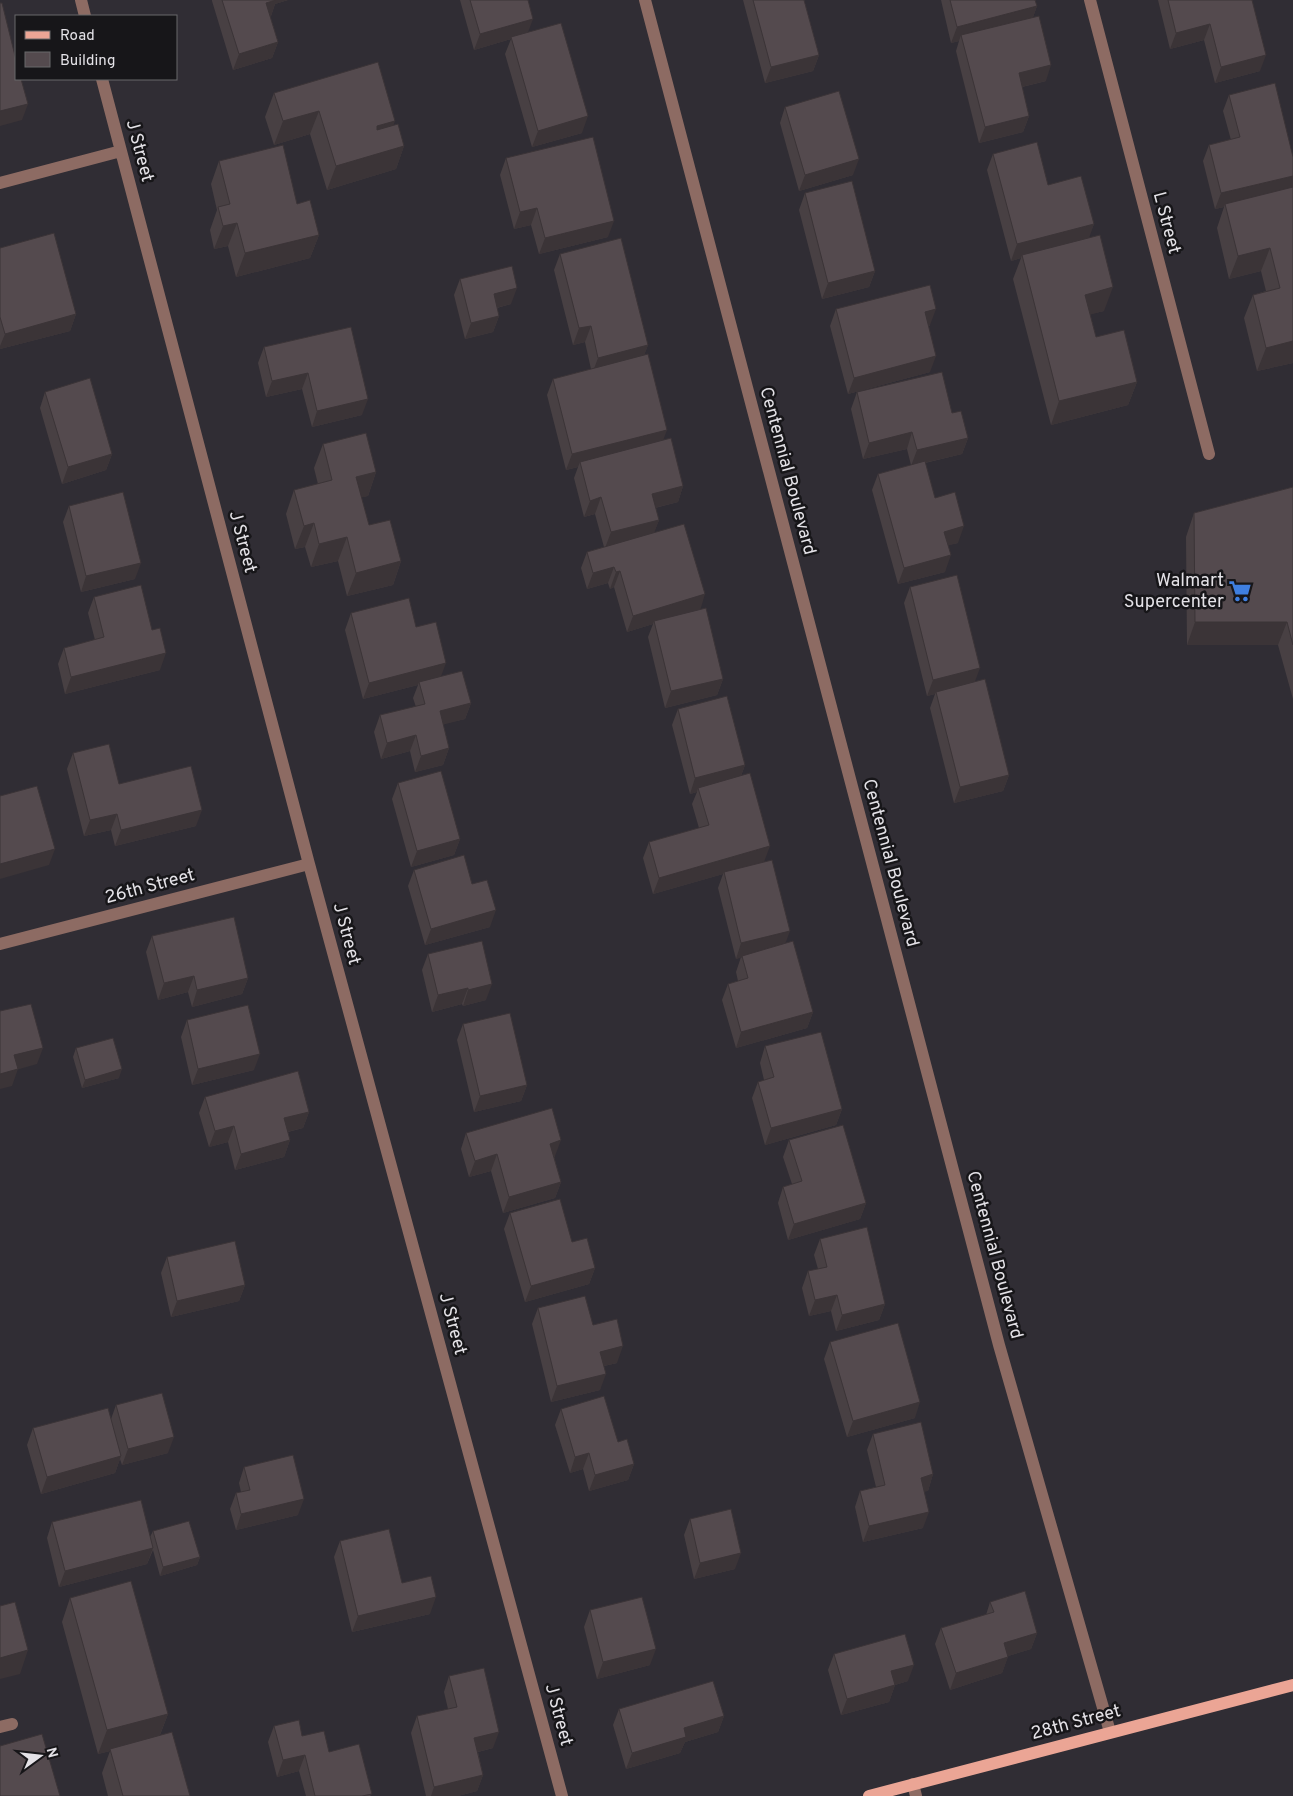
<svg xmlns="http://www.w3.org/2000/svg" width="1293" height="1796" viewBox="0 0 1293 1796" font-family="Overpass,sans-serif">
	<style>
		.lines { fill: none; stroke-linecap: round; stroke-linejoin: round }
		.minor { stroke: #8d6b63; stroke-width: 12 }
		.major { stroke: #eba595; stroke-width: 12 }
		.wall { fill: #484043 }
		.shaded-wall { fill: #3b3437 }
		.building { fill: #544a4e; stroke: #3b3437 }
		.labels { text-anchor: middle; dominant-baseline: central; stroke-width: 5; stroke-linejoin: round; paint-order: stroke }
		.street-label { font-size: 18px; fill: #e4e2e7; stroke: #171619 }
		.poi-label { font-size: 18px; fill: #e4e2e7; stroke: #171619; text-anchor: end }
	</style>
	<rect width="100%" height="100%" fill="#302d34"/>
	<g class="lines">
		<path class="minor" d="M81 0 85 16
			M645 0 999 1345 1110 1732
			M1090 0 1209 454
			M102 79 309 864 562 1796
			M0 183 121 151
			M0 944 309 864
			M0 1727 12 1724
			M913 1784 916 1796"/>
		<path class="major" d="M869 1796 1293 1685"/>
	</g>
	<path class="wall" d="M212 0H288L275 4 271 16H270L278 42 272 58 233 70 212 1Z
		M460 0H528V33L582 133 532 147 505 54 511 39 474 50Z
		M743 0H804L819 55 813 71 765 83Z
		M941 0H1035L1037 6 1033 17 1046 81 1022 87 1029 116 1023 132 979 143 956 51 959 41 951 43Z
		M1158 0H1252L1260 71 1215 83 1204 40 1170 49Z
		M274 93 394 125 404 146 396 169 327 190 310 134 274 145 265 117Z
		M1229 95 1293 157V363L1257 371 1244 318 1253 295 1266 291 1261 271 1229 279 1217 228 1224 207 1215 209 1203 161 1209 145 1231 140 1223 111Z
		M785 107 853 175 799 191 780 123Z
		M993 154 1048 185 1094 224 1088 238 1104 311 1090 314 1096 337 1137 382 1128 405 1051 425 1013 279 1021 258 1011 261 987 170Z
		M506 158 608 237 539 254 531 225 514 229 500 175Z
		M219 161 297 204 319 235 310 258 236 277 228 246 214 249 210 230 217 210 211 184Z
		M805 193 875 271 869 287 822 299 799 210Z
		M0 248 76 314 70 331 0 349Z
		M560 254 648 345 644 355 663 441 683 486 678 502 655 508 659 520 654 532 700 610 723 679 717 695 665 708 648 637 653 624 627 632 614 587 610 589 608 583 587 589 581 568 587 552 604 547 595 514 584 517 574 478 578 467 566 470 547 395 553 379 591 369 585 342 573 345 554 270Z
		M460 279 511 304 497 308 499 316 493 332 465 339 454 295Z
		M836 309 930 325 929 326 930 372 848 394 830 326Z
		M351 327 362 415 312 427 302 389 266 397 258 363 264 347Z
		M45 392 112 454 106 470 62 484 40 408Z
		M857 392 952 413 968 438 962 454 925 463 935 498 958 543 948 545 945 572 898 584 872 490 878 474 911 465 907 449 863 459 851 409Z
		M323 444 376 472 368 496 361 497 369 525 401 561 393 585 347 596 338 561 311 567 305 547 295 549 286 514 294 490 318 484 314 468Z
		M1293 487V699L1278 645H1187L1186 537 1194 513Z
		M69 506 135 579 81 592 63 522Z
		M910 587 975 682 1009 775 1003 791 954 803 930 708 935 694 927 696 904 603Z
		M94 597 152 630 160 670 65 694 58 664 64 648 95 640 88 613Z
		M351 613 416 627 441 676 471 703 465 719 443 724 449 748 443 765 415 772 410 751 381 759 374 732 380 715 416 707 413 698 418 685 363 699 345 630Z
		M678 709 745 765 741 776 764 862 785 944 813 1012 807 1028 736 1048 722 1000 728 984 738 981 736 972 741 957 736 959 718 888 723 874 653 894 643 858 649 842 699 828 692 804 697 792 690 794 672 725Z
		M73 753 119 784 196 826 115 846 111 830 84 836 67 769Z
		M398 783 460 839 454 855 411 867 392 799Z
		M414 870 490 927 425 945 408 886Z
		M152 936 248 978 242 994 192 1007 188 992 158 1000 146 952Z
		M428 954 486 1000 463 1006 462 1004 432 1012 422 970Z
		M187 1020 254 1070 192 1085 181 1037Z
		M463 1024 527 1085 521 1101 474 1112 457 1040Z
		M765 1046 842 1109 836 1125 765 1145 752 1098 758 1082 764 1080 760 1063Z
		M76 1048 119 1078 82 1088 73 1057Z
		M205 1097 309 1112 303 1128 288 1132 290 1140 284 1157 235 1170 228 1142 209 1147 199 1113Z
		M466 1133 555 1156 554 1157 561 1182 555 1198 503 1213 491 1171 469 1177 461 1149Z
		M789 1140 866 1203 860 1219 788 1240 778 1203 783 1187 792 1184 783 1157Z
		M510 1213 572 1242 595 1268 589 1284 525 1302 504 1229Z
		M820 1239 885 1304 879 1320 836 1331 831 1311 809 1316 802 1288 808 1271 818 1269 814 1255Z
		M167 1257 245 1285 239 1301 171 1317 161 1273Z
		M538 1308 617 1363 604 1366 600 1390 551 1402 532 1324Z
		M830 1342 915 1418 847 1437 824 1359Z
		M116 1405 168 1453 122 1465 120 1459 115 1473 41 1494 27 1445 33 1428 111 1419Z
		M561 1409 618 1442 634 1464 628 1480 589 1491 583 1469 570 1473 555 1425Z
		M873 1434 933 1474 928 1491H924L923 1528 863 1542 855 1507 860 1491 876 1487 867 1450Z
		M244 1467 298 1515 236 1530 230 1509 236 1493 241 1492 239 1483Z
		M690 1519 735 1569 694 1579 684 1535Z
		M52 1522 150 1537 153 1531 200 1557 197 1565 160 1576 153 1550 147 1564 59 1587 47 1538Z
		M340 1541 402 1583 430 1614 352 1632 334 1557Z
		M70 1598 168 1714 160 1735 190 1796H108L102 1773 110 1751 98 1754 62 1622Z
		M990 1602 1037 1633 1031 1649 1008 1656 1002 1673 950 1690 935 1644 941 1628 986 1615Z
		M590 1610 650 1665 597 1679 584 1627Z
		M834 1654 908 1681 895 1685 889 1702 841 1715 828 1670Z
		M449 1676 493 1748 478 1752 483 1775 477 1791 458 1796H426L411 1733 417 1716 448 1709 444 1692Z
		M619 1709 724 1716 718 1732 685 1742 680 1753 626 1769 613 1725Z
		M274 1726 302 1736 329 1752 371 1796H306L299 1771 277 1777 268 1742Z"/>
	<path class="shaded-wall" d="M270 0H288L275 4 271 16 260 19 266 3Z
		M1037 6 1031 23 961 35 959 41 951 43 957 27Z
		M533 19 527 35 511 37V39L474 50 480 34Z
		M1210 24 1204 40 1170 49 1176 33Z
		M278 42 272 58 233 70 239 54Z
		M819 55 813 71 765 83 771 67Z
		M1266 55 1260 71 1215 83 1221 67Z
		M1051 65 1046 81 1013 89 1019 73Z
		M28 104 22 120 0 126V111Z
		M319 111 310 134 274 145 283 121Z
		M588 116 582 133 532 147 538 131Z
		M1029 116 1023 132 979 143 985 127Z
		M395 121 387 144 368 150 377 126Z
		M404 146 396 169 327 190 336 166Z
		M859 159 853 175 799 191 805 175Z
		M1293 176V186L1292 191 1225 204 1224 207 1215 209 1221 193Z
		M537 208 531 225 514 229 520 212Z
		M614 221 608 237 539 254 545 238Z
		M237 223 228 246 214 249 223 226Z
		M1094 224 1088 241 1022 255 1021 258 1011 261 1017 244Z
		M319 235 310 258 236 277 245 253Z
		M1270 248 1261 271 1229 279 1238 256Z
		M875 271 869 287 822 299 828 283Z
		M1113 287 1104 311 1077 318 1085 295Z
		M517 288 511 304 488 310 494 294Z
		M936 309 930 325 919 328 925 312Z
		M76 314 70 331 0 349V346L5 334Z
		M499 316 493 332 465 339 471 323Z
		M591 326 585 342 573 345 579 328Z
		M1293 341V363L1257 371 1266 348Z
		M648 345 642 361 592 374 598 358Z
		M936 356 930 372 848 394 854 378Z
		M308 373 302 389 266 397 272 381Z
		M1137 382 1128 405 1051 425 1059 401Z
		M368 399 362 415 312 427 317 411Z
		M667 430 661 446 580 462 578 467 566 470 572 454Z
		M912 432 907 449 863 459 869 443Z
		M968 438 962 454 911 466 917 450Z
		M112 454 106 470 62 484 68 467Z
		M376 472 368 496 347 501 356 477Z
		M683 486 678 502 646 510 652 494Z
		M601 497 595 514 584 517 590 501Z
		M659 520 653 536 605 548 611 532Z
		M314 523 305 547 295 549 304 526Z
		M964 526 958 543 938 548 944 532Z
		M347 537 338 561 311 567 319 544Z
		M951 555 945 572 898 584 904 568Z
		M401 561 393 585 347 596 356 573Z
		M141 563 135 579 81 592 86 576Z
		M614 567 608 583 587 589 593 573Z
		M620 571 614 587 610 589 616 572Z
		M705 594 700 611 654 621 653 624 627 632 633 616Z
		M1195 622H1287L1278 645H1187Z
		M166 653 160 670 65 694 71 677Z
		M446 663 440 679 419 682 418 685 363 699 369 683Z
		M980 668 974 684 936 692 935 694 927 696 933 680Z
		M723 679 717 695 665 708 671 691Z
		M471 703 465 719 434 727 440 711Z
		M416 735 410 751 381 759 387 743Z
		M449 748 443 765 415 772 421 756Z
		M745 765 739 781 698 788 697 792 690 794 695 778Z
		M1009 775 1003 791 954 803 960 787Z
		M202 810 196 826 115 846 121 830Z
		M117 814 111 830 84 836 90 820Z
		M460 839 454 855 411 867 417 851Z
		M770 846 764 862 724 872 723 874 653 894 659 878Z
		M55 849 49 865 0 879V864Z
		M496 910 490 927 425 945 431 929Z
		M790 931 784 947 736 959 741 943Z
		M194 976 188 992 158 1000 164 983Z
		M248 978 242 994 192 1007 197 990Z
		M492 984 486 1000 463 1006 468 990Z
		M468 988 462 1004 432 1012 438 995Z
		M813 1012 807 1028 736 1048 741 1032Z
		M43 1048 37 1064 9 1072 14 1055Z
		M260 1054 254 1070 192 1085 198 1069Z
		M18 1069 12 1086 0 1089V1074Z
		M122 1069 119 1078 82 1088 85 1080Z
		M527 1085 521 1101 474 1112 480 1096Z
		M842 1109 836 1125 765 1145 771 1128Z
		M309 1112 303 1128 278 1134 284 1118Z
		M234 1126 228 1142 209 1147 215 1131Z
		M290 1140 284 1157 235 1170 241 1154Z
		M561 1140 555 1156 544 1160 550 1144Z
		M497 1154 491 1171 469 1177 475 1161Z
		M561 1182 555 1198 503 1213 509 1197Z
		M866 1203 860 1219 788 1240 794 1224Z
		M595 1268 589 1284 525 1302 531 1286Z
		M245 1285 239 1301 171 1317 177 1301Z
		M837 1295 831 1311 809 1316 815 1300Z
		M885 1304 879 1320 836 1331 842 1315Z
		M623 1346 617 1363 594 1368 600 1352Z
		M606 1374 600 1390 551 1402 557 1386Z
		M920 1402 915 1418 847 1437 853 1421Z
		M174 1437 168 1453 122 1465 128 1449Z
		M589 1453 583 1469 570 1473 575 1457Z
		M121 1456 115 1473 41 1494 47 1477Z
		M634 1464 628 1480 589 1491 595 1475Z
		M933 1474 928 1491 915 1494 921 1478Z
		M304 1499 298 1515 236 1530 241 1514Z
		M929 1512 923 1528 863 1542 869 1526Z
		M153 1548 147 1564 59 1587 65 1571Z
		M741 1553 735 1569 694 1579 700 1563Z
		M200 1557 197 1565 160 1576 163 1567Z
		M436 1597 430 1614 352 1632 358 1616Z
		M1037 1633 1031 1649 998 1659 1004 1643Z
		M656 1649 650 1665 597 1679 603 1662Z
		M28 1650 20 1674 0 1679V1658Z
		M1008 1657 1002 1673 950 1690 956 1673Z
		M914 1665 908 1681 885 1688 891 1671Z
		M895 1685 889 1702 841 1715 847 1699Z
		M168 1714 159 1737 110 1749V1751L98 1754 107 1730Z
		M724 1716 718 1732 685 1742 680 1753 626 1769 632 1753 684 1728Z
		M499 1732 493 1748 469 1754 474 1738Z
		M305 1755 299 1771 277 1777 283 1760Z
		M483 1775 477 1791 458 1796H431L434 1787Z"/>
	<path class="building" d="M222 0H276L266 3 278 42 239 54Z
		M470 0H528L533 19 480 34Z
		M753 0H804L819 55 771 67Z
		M950 0H1035L1037 6 957 27Z
		M1168 0H1252L1266 55 1221 67 1210 24 1176 33Z
		M0 3H2L16 60V79H21L28 104 0 111Z
		M1039 16 1051 65 1019 73 1029 116 985 127 961 35Z
		M561 23 588 116 538 131 511 37Z
		M378 62 395 121 377 126V130L398 124 404 146 336 166 319 111 283 121 274 93Z
		M1275 83 1293 157V176L1221 193 1209 145 1240 137 1229 95Z
		M839 91 859 159 805 175 785 107Z
		M593 137 614 221 545 238 537 208 520 212 506 158Z
		M1037 142 1048 185 1081 176 1094 224 1017 244 993 154Z
		M283 145 297 204 310 200 319 235 245 253 237 223 223 226 218 207 230 204 219 161Z
		M852 181 875 271 828 283 805 193Z
		M1293 187V341L1266 348 1253 295 1280 288 1270 248 1238 256 1225 204Z
		M54 233 76 314 5 334 0 317V248Z
		M1100 235 1113 287 1085 295 1096 337 1124 330 1137 382 1059 401 1022 255Z
		M621 238 648 345 598 358 591 326 579 328 560 254Z
		M512 266 517 288 494 294 499 316 471 323 460 279Z
		M930 285 936 309 925 312 936 356 854 378 836 309Z
		M351 327 368 399 317 411 308 373 272 381 264 347Z
		M648 354 667 430 572 454 553 379Z
		M942 372 952 413 961 411 968 438 917 450 912 432 869 443 857 392Z
		M90 378 112 454 68 467 45 392Z
		M366 433 376 472 356 477 369 525 390 520 401 561 356 573 347 537 319 544 314 523 304 526 294 490 332 480 323 444Z
		M671 438 683 486 652 494 659 520 611 532 601 497 590 501 580 462Z
		M925 461 935 498 955 492 964 526 944 532 951 555 904 568 878 474Z
		M1293 487V645L1287 622H1195L1194 513Z
		M123 492 141 563 86 576 69 506Z
		M684 524 705 594 633 616 620 571 616 572 614 567 593 573 587 552Z
		M957 575 980 668 933 680 910 587Z
		M141 585 152 630 160 628 166 653 71 677 64 648 104 637 94 597Z
		M409 598 416 627 436 622 446 663 369 683 351 613Z
		M706 608 723 679 671 691 654 621Z
		M462 671 471 703 440 711 449 748 421 756 416 735 387 743 380 715 425 704 419 682Z
		M985 679 1009 775 960 787 936 692Z
		M727 696 745 765 695 778 678 709Z
		M109 744 119 784 191 766 202 810 121 830 117 814 90 820 73 753Z
		M441 771 460 839 417 851 398 783Z
		M750 773 770 846 659 878 649 842 709 825 698 788Z
		M37 786 55 849 0 864V796Z
		M464 855 472 884 487 880 496 910 431 929 414 870Z
		M772 860 790 931 741 943 724 872Z
		M234 917 248 978 197 990 194 976 164 983 152 936Z
		M482 941 492 984 468 990V988L438 995 428 954Z
		M793 941 813 1012 741 1032 728 984 748 978 742 956Z
		M31 1004 43 1048 14 1055 18 1069 0 1074V1011Z
		M248 1005 260 1054 198 1069 187 1020Z
		M510 1013 527 1085 480 1096 463 1024Z
		M821 1032 842 1109 771 1128 758 1082 774 1077 765 1046Z
		M113 1038 122 1069 85 1080 76 1048Z
		M298 1071 309 1112 284 1118 290 1140 241 1154 234 1126 215 1131 205 1097Z
		M552 1108 561 1140 550 1144 561 1182 509 1197 497 1154 475 1161 466 1133Z
		M843 1125 866 1203 794 1224 783 1187 802 1181 789 1140Z
		M560 1199 572 1242 587 1238 595 1268 531 1286 510 1213Z
		M867 1227 885 1304 842 1315 837 1295 815 1300 808 1271 827 1267 820 1239Z
		M235 1241 245 1285 177 1301 167 1257Z
		M585 1296 593 1325 617 1319 623 1346 600 1352 606 1374 557 1386 538 1308Z
		M898 1323 920 1402 853 1421 830 1342Z
		M162 1393 174 1437 128 1449 116 1405Z
		M604 1396 618 1442 627 1439 634 1464 595 1475 589 1453 575 1457 561 1409Z
		M108 1408 121 1456 47 1477 33 1428Z
		M921 1422 933 1474 921 1478 929 1512 869 1526 860 1491 885 1485 873 1434Z
		M293 1455 304 1499 241 1514 236 1493 250 1490 244 1467Z
		M141 1500 153 1548 65 1571 52 1522Z
		M731 1509 741 1553 700 1563 690 1519Z
		M189 1521 200 1557 163 1567 153 1531Z
		M389 1529 402 1583 431 1576 436 1597 358 1616 340 1541Z
		M131 1581 168 1714 107 1730 70 1598Z
		M1025 1591 1037 1633 1004 1643 1008 1657 956 1673 941 1628 994 1612 990 1602Z
		M642 1597 656 1649 603 1662 590 1610Z
		M15 1602 28 1650 0 1658V1606Z
		M905 1634 914 1665 891 1671 895 1685 847 1699 834 1654Z
		M484 1668 499 1732 474 1738 483 1775 434 1787 417 1716 457 1707 449 1676Z
		M713 1681 724 1716 684 1728 686 1737 632 1753 619 1709Z
		M299 1720 302 1736 324 1731 329 1752 359 1744 372 1794 362 1796H315L305 1755 283 1760 274 1726Z
		M172 1732 190 1796H123L110 1749Z
		M42 1734 60 1796H0V1746Z"/>
	<defs>
		<symbol id="supermarket-bare" viewBox="-9 -9 18 18"><path d="M-6-5.5h2.5l.6 2H6L4.5 2H-2.5L-4.4-4H-6ZM-1.5 3.2a1.3 1.3 0 1 0 .1 0ZM3 3.2a1.3 1.3 0 1 0 .1 0Z" fill="#3f7fe0" stroke="#171619" stroke-width="2.5" paint-order="stroke"/></symbol>
	</defs>
	<g fill-rule="evenodd">
		<use href="#supermarket-bare" x="1224" y="575" width="32" height="32"/>
	</g>
	<g class="labels">
		<g class="street-label">
			<text transform="translate(139 151) rotate(75)">J Street</text>
			<text transform="translate(1166 223) rotate(75)">L Street</text>
			<text transform="translate(787 471) rotate(75)">Centennial Boulevard</text>
			<text transform="translate(242 542) rotate(75)">J Street</text>
			<text transform="translate(890 863) rotate(75)">Centennial Boulevard</text>
			<text transform="translate(150 887) rotate(-15)">26th Street</text>
			<text transform="translate(346 934) rotate(75)">J Street</text>
			<text transform="translate(994 1255) rotate(75)">Centennial Boulevard</text>
			<text transform="translate(452 1324) rotate(75)">J Street</text>
			<text transform="translate(558 1715) rotate(75)">J Street</text>
			<text transform="translate(1076 1723) rotate(-15)">28th Street</text>
		</g>
		<g class="poi-label">
			<text x="1224" y="581">Walmart<tspan x="1224" dy="21">Supercenter</tspan></text>
		</g>
	</g>
	<rect x="15" y="15" width="162" height="65" fill="#171619" stroke="#69686b"/>
	<rect x="25" y="31" width="25" height="8" fill="#eba595" stroke="#69686b"/>
	<text x="60" y="40" font-size="15" fill="#e4e2e7">Road</text>
	<rect x="25" y="52" width="25" height="15" fill="#544a4e" stroke="#69686b"/>
	<text x="60" y="65" font-size="15" fill="#e4e2e7">Building</text>
	<g transform="translate(40 1756) rotate(75)" stroke="#171619" stroke-width="4" paint-order="stroke">
	<path d="M0-4L9 19L0 12L-9 19Z" fill="#e4e2e7"/>
	<text y="-8" font-size="14" font-weight="bold" text-anchor="middle" fill="#e4e2e7">N</text>
	</g>
</svg>
